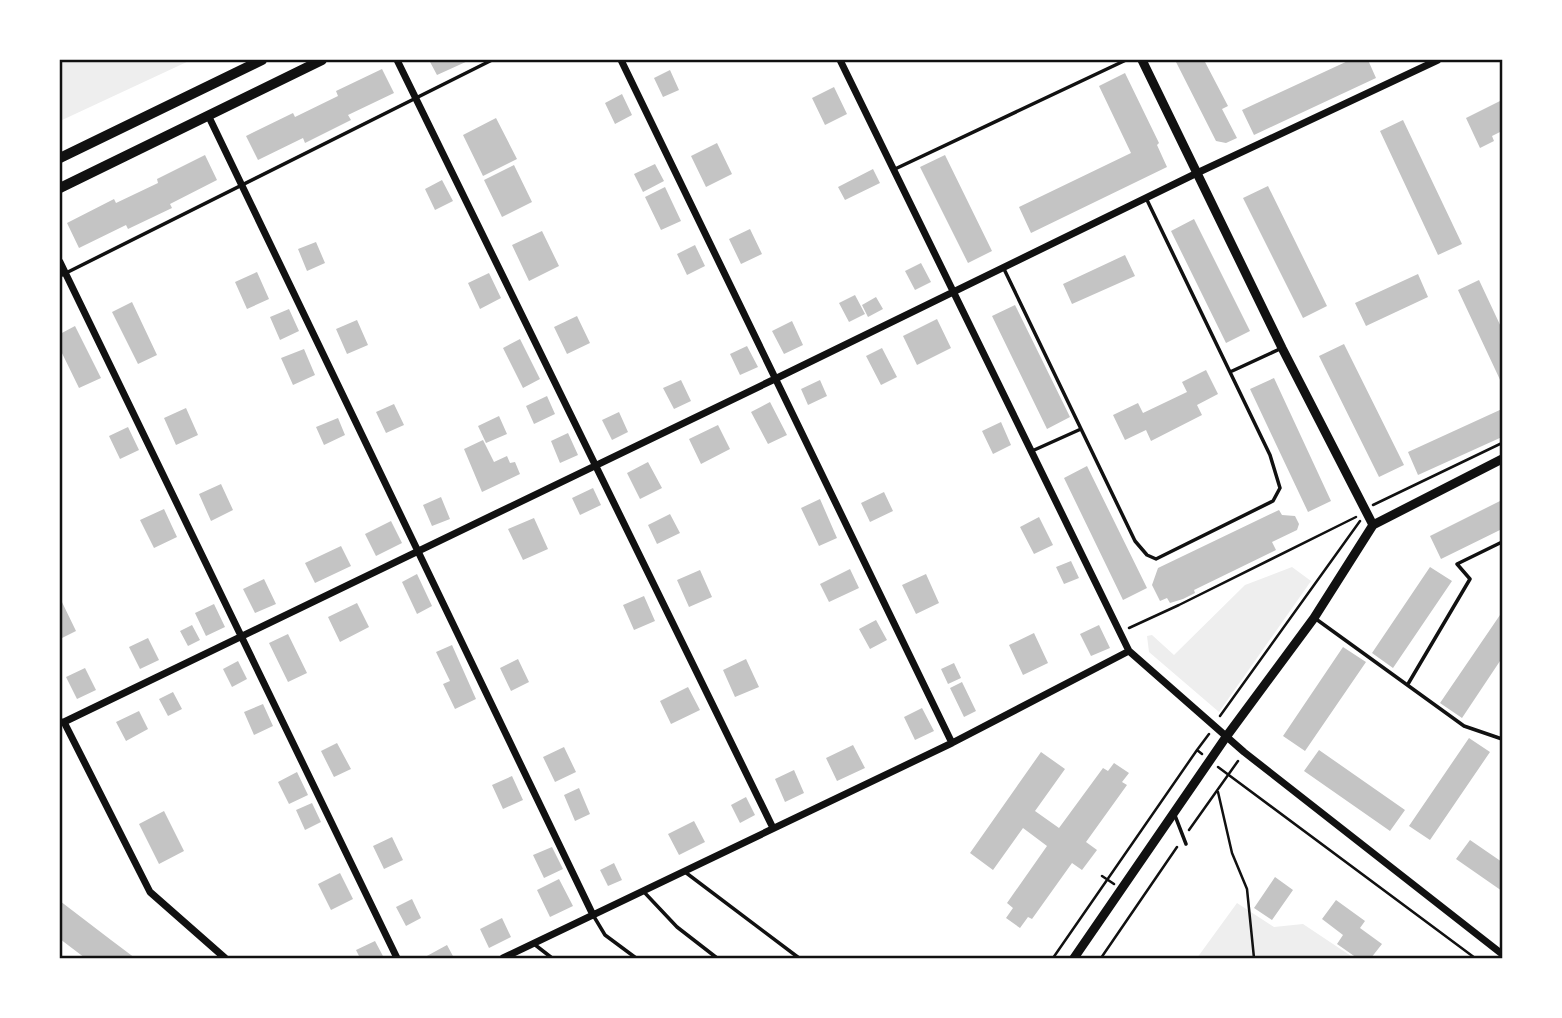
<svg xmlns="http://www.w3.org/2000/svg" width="1562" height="1018" viewBox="0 0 1562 1018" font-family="'Alegreya Sans',sans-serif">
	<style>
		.green { fill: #eee }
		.building { fill: #c4c4c4 }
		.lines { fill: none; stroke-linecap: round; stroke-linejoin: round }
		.path { stroke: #111; stroke-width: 2.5 }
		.service { stroke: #111; stroke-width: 3.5 }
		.minor { stroke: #111; stroke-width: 7 }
		.tertiary { stroke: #111; stroke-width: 9 }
		.secondary { stroke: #111; stroke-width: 10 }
		.neatline { fill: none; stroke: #111; stroke-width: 2.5 }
	</style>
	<rect width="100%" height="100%" fill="#fff"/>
	<path class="green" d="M60 60H191L60 121Z
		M1292 567 1311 581 1219 712 1149 652 1147 636 1152 635 1174 655 1245 585Z
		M1237 903 1274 927 1303 924 1354 958H1197Z"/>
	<path class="building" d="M429 60H470L437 75Z
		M1175 60H1204L1228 106 1222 109 1237 138 1226 143 1216 141Z
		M1350 60H1368L1376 78 1254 135 1242 110Z
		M382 69 394 93 348 115 351 120 305 143 303 138 258 160 246 136 293 113 295 117 338 96 336 91Z
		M670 70 679 90 663 97 654 78Z
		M1125 73 1159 143 1157 145 1167 167 1031 233 1019 207 1131 153 1099 86Z
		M834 87 847 114 825 125 812 98Z
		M622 94 632 115 615 124 605 103Z
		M1502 100V131L1492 136 1494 141 1480 148 1466 118Z
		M496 118 517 159 483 176 463 135Z
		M1403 120 1462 244 1438 255 1380 131Z
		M717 143 732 174 706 187 691 156Z
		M205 155 217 180 170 204 172 208 128 229 126 225 79 248 67 223 114 199 116 203 158 183 157 179Z
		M945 155 992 251 968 263 920 167Z
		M655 164 664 181 643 192 634 174Z
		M514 165 532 202 502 217 484 180Z
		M873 169 880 183 845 200 838 187Z
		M442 180 453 201 435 210 425 189Z
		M1268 186 1327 306 1303 318 1243 198Z
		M665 187 681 221 661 230 645 197Z
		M1194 219 1250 331 1226 343 1171 231Z
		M750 229 762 254 741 264 729 239Z
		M542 231 559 266 529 281 512 245Z
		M316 242 325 263 307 271 298 249Z
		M695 245 705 266 687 275 677 254Z
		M1125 255 1135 276 1072 304 1063 284Z
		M921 263 931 282 915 290 905 271Z
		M257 272 269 299 247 309 235 282Z
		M489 273 501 298 480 309 468 283Z
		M1418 274 1428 297 1366 326 1355 303Z
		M1479 280 1502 329V384L1458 290Z
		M855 295 865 314 849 322 839 303Z
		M876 297 883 309 868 317 862 305Z
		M132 302 157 355 138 364 112 312Z
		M1015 305 1070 417 1047 429 992 316Z
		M289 309 299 331 280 340 270 317Z
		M577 316 590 343 567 354 554 327Z
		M937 319 951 348 917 365 903 336Z
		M357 320 368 345 347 354 336 329Z
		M792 321 803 345 784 354 772 331Z
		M75 326 101 378 79 388 60 349V334Z
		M520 339 540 379 523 388 503 348Z
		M1344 344 1404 465 1379 477 1319 356Z
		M747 346 758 367 740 375 730 354Z
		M882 348 897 377 881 385 866 356Z
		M304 349 315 375 293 385 281 358Z
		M1206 370 1218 394 1197 405 1202 415 1151 441 1146 430 1125 440 1113 415 1138 403 1143 413 1187 392 1182 382Z
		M1274 378 1331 501 1308 512 1250 389Z
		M681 380 691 401 674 409 663 388Z
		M820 380 827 396 808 405 801 389Z
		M547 396 555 414 534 424 526 406Z
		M770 402 787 435 768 444 751 412Z
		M394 404 404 425 386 433 376 412Z
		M186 408 198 435 176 445 164 418Z
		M1502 409V437L1418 475 1408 452Z
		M619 412 628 432 612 440 602 420Z
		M499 416 507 434 486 443 478 426Z
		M338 418 345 435 324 445 316 427Z
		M1001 422 1011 445 993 454 982 431Z
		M718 425 730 449 701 464 689 439Z
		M128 427 139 450 120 459 109 436Z
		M568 433 578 455 560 463 551 441Z
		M483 440 494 462 507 456 510 463 515 462 520 474 482 492 464 449Z
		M648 462 662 488 640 499 627 473Z
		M1087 466 1147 588 1123 600 1064 478Z
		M221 484 233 510 211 521 199 494Z
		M593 488 601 505 580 515 572 498Z
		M884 492 893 511 870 522 861 503Z
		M441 497 450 519 432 526 423 505Z
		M820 499 837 538 819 546 801 508Z
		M1502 500V529L1441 559 1430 536Z
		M164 509 177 537 154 548 140 520Z
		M1279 510 1282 515 1295 516 1299 524 1297 530 1272 542 1276 550 1194 590 1195 593 1183 599 1170 603 1167 598 1160 601 1152 585 1158 568Z
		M670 514 680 533 657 544 648 525Z
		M1039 517 1053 545 1034 554 1020 527Z
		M534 518 548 549 523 560 508 529Z
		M391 521 402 543 376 556 365 534Z
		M341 546 351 566 315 583 305 563Z
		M1071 561 1079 578 1064 584 1056 567Z
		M1430 567 1452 581 1393 668 1372 653Z
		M850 569 859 588 829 602 820 584Z
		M700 570 712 597 689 607 677 580Z
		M417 574 432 606 417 614 402 582Z
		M926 574 939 603 916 614 902 585Z
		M264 579 276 604 255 613 243 589Z
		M644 596 655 621 634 630 623 605Z
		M60 598 76 631 60 639Z
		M357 603 369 627 340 642 328 617Z
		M214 604 225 627 206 636 195 613Z
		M1500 615 1502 617V658L1462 718 1440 703Z
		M876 620 887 640 870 649 859 629Z
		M192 625 200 640 188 646 180 631Z
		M1099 625 1110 648 1091 656 1080 634Z
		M1034 633 1048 663 1023 675 1009 645Z
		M288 634 307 673 288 682 269 643Z
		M148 638 159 660 140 669 129 647Z
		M452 645 476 699 455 709 443 684 450 681 436 652Z
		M1343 647 1366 662 1305 751 1283 736Z
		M518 659 529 682 511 691 500 668Z
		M746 659 759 687 735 697 723 670Z
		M238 661 247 679 232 687 223 669Z
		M954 663 961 678 948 684 941 669Z
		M85 668 96 690 77 699 66 677Z
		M962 682 976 711 964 717 950 688Z
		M688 687 700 710 671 724 660 701Z
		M173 692 182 709 168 716 159 699Z
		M263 704 273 726 254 735 244 712Z
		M922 708 934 731 915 740 904 717Z
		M139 711 148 729 126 741 116 722Z
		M1469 738 1490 752 1430 840 1409 826Z
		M337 743 351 769 334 777 321 751Z
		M853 745 865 768 837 781 826 758Z
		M564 747 576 772 555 782 543 757Z
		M1319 750 1405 810 1390 831 1304 771Z
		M1041 752 1065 769 1035 811 1059 828 1103 768 1108 771 1114 763 1129 773 1122 782 1127 785 1086 842 1097 850 1082 870 1072 863 1032 919 1028 917 1020 928 1006 918 1013 908 1007 903 1047 846 1023 828 993 870 970 853Z
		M794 770 804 793 785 802 775 779Z
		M297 772 308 795 289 804 278 782Z
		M512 776 523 800 503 809 492 785Z
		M579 788 590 814 575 821 564 795Z
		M746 797 755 815 740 823 731 805Z
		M312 803 321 822 305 830 296 810Z
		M164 811 184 851 159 864 139 824Z
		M694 821 705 842 679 855 668 834Z
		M392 837 403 860 384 869 373 846Z
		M1470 840 1502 862V891L1456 859Z
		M552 847 563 869 544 878 533 855Z
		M614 863 622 880 608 886 600 870Z
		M340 873 353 899 331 910 318 884Z
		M1275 877 1293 890 1272 920 1254 908Z
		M559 879 573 906 550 917 537 890Z
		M412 899 421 918 406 926 396 907Z
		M1336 900 1365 921 1360 928 1382 944 1371 958H1357L1337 944 1343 935 1322 919Z
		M60 901 111 940 135 958H85L60 939Z
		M502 918 511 937 489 948 480 929Z
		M375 941 384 958H360L356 950Z
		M447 945 454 958H426L425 957Z"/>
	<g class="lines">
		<path class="path" d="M1373 505 1502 443
			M1129 628 1179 605 1356 517
			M1220 716 1360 521
			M1197 750 1209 734
			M1218 767 1475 958
			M1218 792 1232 853 1247 889 1254 958
			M1189 830 1238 761
			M1102 876 1114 884
			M1053 958 1197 750 1202 754
			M1101 958 1177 847"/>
		<path class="service" d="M895 169 1126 60
			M1004 269 1135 541 1147 555 1156 559 1273 501 1280 488 1270 455 1147 200
			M60 276 492 60
			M1230 372 1282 348
			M1032 451 1081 429
			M1316 619 1464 726 1502 739
			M1408 684 1470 579 1457 564 1502 542
			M1174 813 1186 844
			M685 872 799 958
			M644 892 677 927 717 958
			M593 915 605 935 636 958
			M534 944 552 958"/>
		<path class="minor" d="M397 60 773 828
			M621 60 952 743
			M840 60 1129 651 1244 752 1502 954
			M208 115 593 915
			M60 262 397 958
			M61 722H64L150 892 225 958
			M64 722 777 378 1197 173 1438 60
			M503 958 952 743 1129 651"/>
		<path class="tertiary" d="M1142 60 1282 348 1373 525
			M1074 958 1226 737 1314 618 1373 525 1502 459"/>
		<path class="secondary" d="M60 158 262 60
			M60 188 322 60"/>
	</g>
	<rect width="1562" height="1018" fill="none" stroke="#ffffff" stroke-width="122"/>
	<rect x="61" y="61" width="1440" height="896" class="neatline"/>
</svg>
